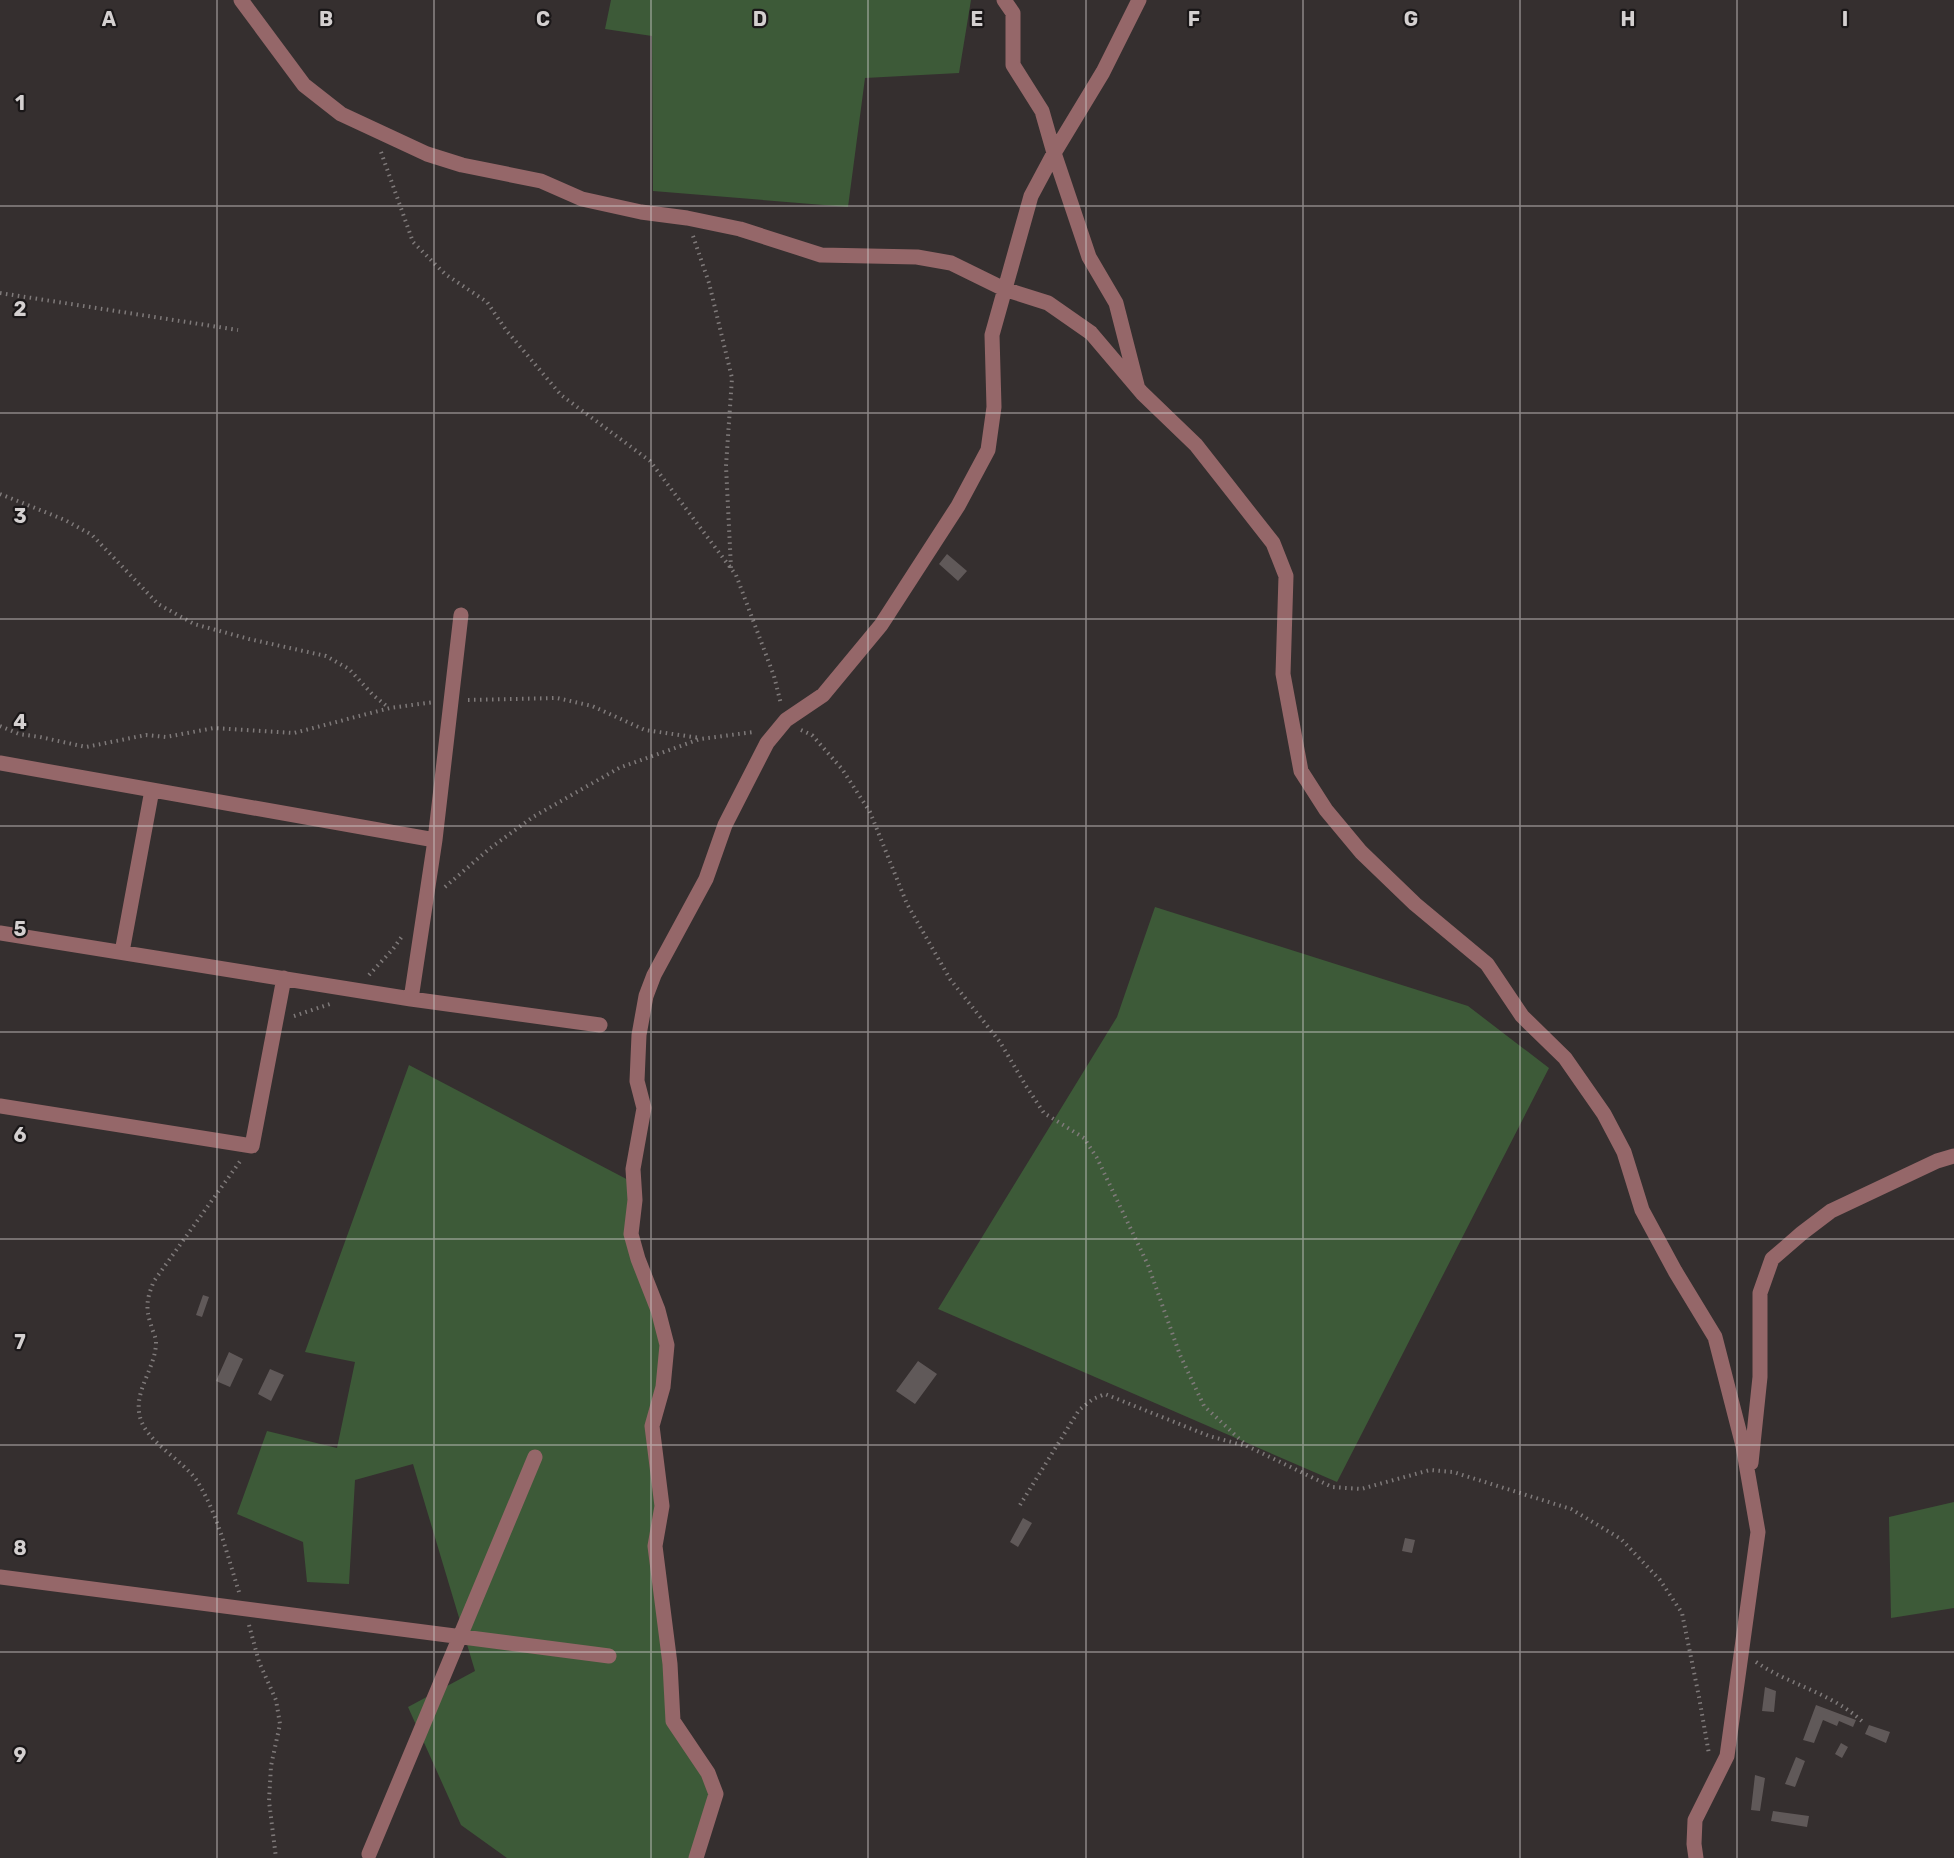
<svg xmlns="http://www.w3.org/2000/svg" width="1954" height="1858" viewBox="0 0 1954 1858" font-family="Rubik,sans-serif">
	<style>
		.green { fill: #3d5a38 }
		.building { fill: #605959 }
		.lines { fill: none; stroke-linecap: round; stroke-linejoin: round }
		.path { stroke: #7f7a7a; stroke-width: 4; stroke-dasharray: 1.5 4.5; stroke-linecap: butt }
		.minor { stroke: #956769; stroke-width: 15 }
		.grid { fill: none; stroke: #d4d0d0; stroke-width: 1.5; stroke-opacity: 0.55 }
		.grid-label { font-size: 20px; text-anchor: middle; font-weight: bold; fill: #d4d0d0; stroke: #1a1718; stroke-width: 4.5; stroke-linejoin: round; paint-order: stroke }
	</style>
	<rect width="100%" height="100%" fill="#352f2f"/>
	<path class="green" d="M611 0H971L959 73 865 78 848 207 653 191 652 36 605 29Z
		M1155 907 1468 1006 1549 1068 1337 1482 938 1309 1117 1017Z
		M409 1065 634 1183 631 1234 667 1345 652 1426 673 1721 716 1794 696 1858H507L461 1825 408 1707 475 1671 413 1464 355 1480 349 1584 307 1582 303 1542 237 1514 267 1431 337 1448 355 1362 305 1352Z
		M1954 1502V1608L1891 1618 1889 1517Z"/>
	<path class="building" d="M947 554 967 571 958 581 939 564Z
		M203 1295 209 1297 202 1317 196 1315Z
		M229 1352 243 1359 230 1387 216 1381Z
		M918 1361 937 1374 915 1404 896 1391Z
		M270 1369 284 1375 271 1401 258 1394Z
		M1023 1518 1032 1523 1018 1547 1010 1542Z
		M1405 1538 1415 1540 1412 1553 1402 1551Z
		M1765 1687 1776 1691 1774 1712 1762 1711Z
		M1816 1705 1856 1720 1853 1727 1839 1721 1837 1726 1823 1720 1814 1743 1803 1740Z
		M1869 1725 1890 1732 1886 1743 1865 1734Z
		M1841 1743 1848 1747 1842 1758 1835 1754Z
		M1796 1757 1805 1761 1795 1787 1785 1784Z
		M1755 1775 1765 1778 1760 1811 1751 1810Z
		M1773 1811 1809 1816 1807 1827 1771 1821Z"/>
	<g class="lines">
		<path class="path" d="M381 152 413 242 445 274 487 302 506 330 561 395 650 461 736 575 774 676 781 704
			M693 236 709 283 732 378 726 466 731 568
			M0 293 238 330
			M0 494 65 520 92 535 158 604 194 624 249 639 326 656 349 669 373 695 389 708
			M468 700 557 698 592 706 645 730 700 738
			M0 726 19 734 40 737 86 747 146 735 166 737 214 728 294 733 390 708 434 702
			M801 730 812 735 842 769 870 812 907 904 950 979 1000 1042 1026 1086 1044 1113 1084 1138 1097 1158 1148 1265 1180 1355 1204 1406 1247 1446 1332 1487 1361 1489 1430 1470 1453 1472 1571 1509 1621 1539 1660 1580 1682 1613 1699 1697 1709 1754
			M445 887 489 849 533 817 619 768 700 739 754 732
			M369 975 393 949 403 935
			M294 1016 330 1004
			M1020 1505 1079 1410 1093 1399 1105 1394 1209 1436 1246 1446
			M239 1592C227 1555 218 1514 197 1481 183 1460 146 1442 140 1417 133 1391 156 1368 156 1342 156 1337 152 1330 151 1325 145 1307 147 1298 154 1281L241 1160
			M249 1625 259 1662 276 1700 280 1724 271 1766 269 1801 276 1858
			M1756 1662C1791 1686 1831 1692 1864 1723"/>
		<path class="minor" d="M241 0 304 85 341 114 427 154 462 165 541 181 582 199 641 212 687 218 740 229 821 255 917 257 951 263 1004 289 1048 303 1091 333 1142 393 1196 445 1273 543 1286 576 1283 674 1301 771 1326 810 1361 852 1415 904 1487 964 1522 1016 1565 1058 1604 1114 1624 1152 1642 1210 1675 1271 1715 1337 1743 1446 1758 1532 1727 1756 1695 1820 1694 1844 1696 1858
			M1004 0 1013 13V65L1042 111 1054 153 1089 257 1116 303 1137 385
			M0 763 435 840
			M0 933 411 999 600 1025
			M122 952 152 790
			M411 999 435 840 461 615
			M0 1106 252 1146 284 978
			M1751 1463 1760 1377V1293L1772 1259 1802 1233 1831 1211 1937 1161 1954 1156
			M0 1577 609 1656
			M369 1854 535 1457
			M696 1858 716 1794 708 1773 673 1721 670 1664 655 1546 662 1506 652 1426 663 1387 667 1345 658 1310 638 1259 631 1234 635 1200 633 1169 644 1108 637 1081 639 1035 646 996 654 975 706 879 725 825 767 743 786 720 823 695 881 625 958 506 988 450 994 407 992 335 1031 196 1054 153 1103 72 1139 0"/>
	</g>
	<path class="grid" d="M217 0V1858M434 0V1858M651 0V1858M868 0V1858M1086 0V1858M1303 0V1858M1520 0V1858M1737 0V1858M0 206H1954M0 413H1954M0 619H1954M0 826H1954M0 1032H1954M0 1239H1954M0 1445H1954M0 1652H1954"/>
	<g class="grid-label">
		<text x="109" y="26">A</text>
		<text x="326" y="26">B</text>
		<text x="543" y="26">C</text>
		<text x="760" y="26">D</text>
		<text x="977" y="26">E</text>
		<text x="1194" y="26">F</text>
		<text x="1411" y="26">G</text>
		<text x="1628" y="26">H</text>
		<text x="1845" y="26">I</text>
		<text x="20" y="110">1</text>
		<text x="20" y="316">2</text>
		<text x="20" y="523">3</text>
		<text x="20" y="729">4</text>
		<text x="20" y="936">5</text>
		<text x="20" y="1142">6</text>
		<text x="20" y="1349">7</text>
		<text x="20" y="1555">8</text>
		<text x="20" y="1762">9</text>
	</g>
</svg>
